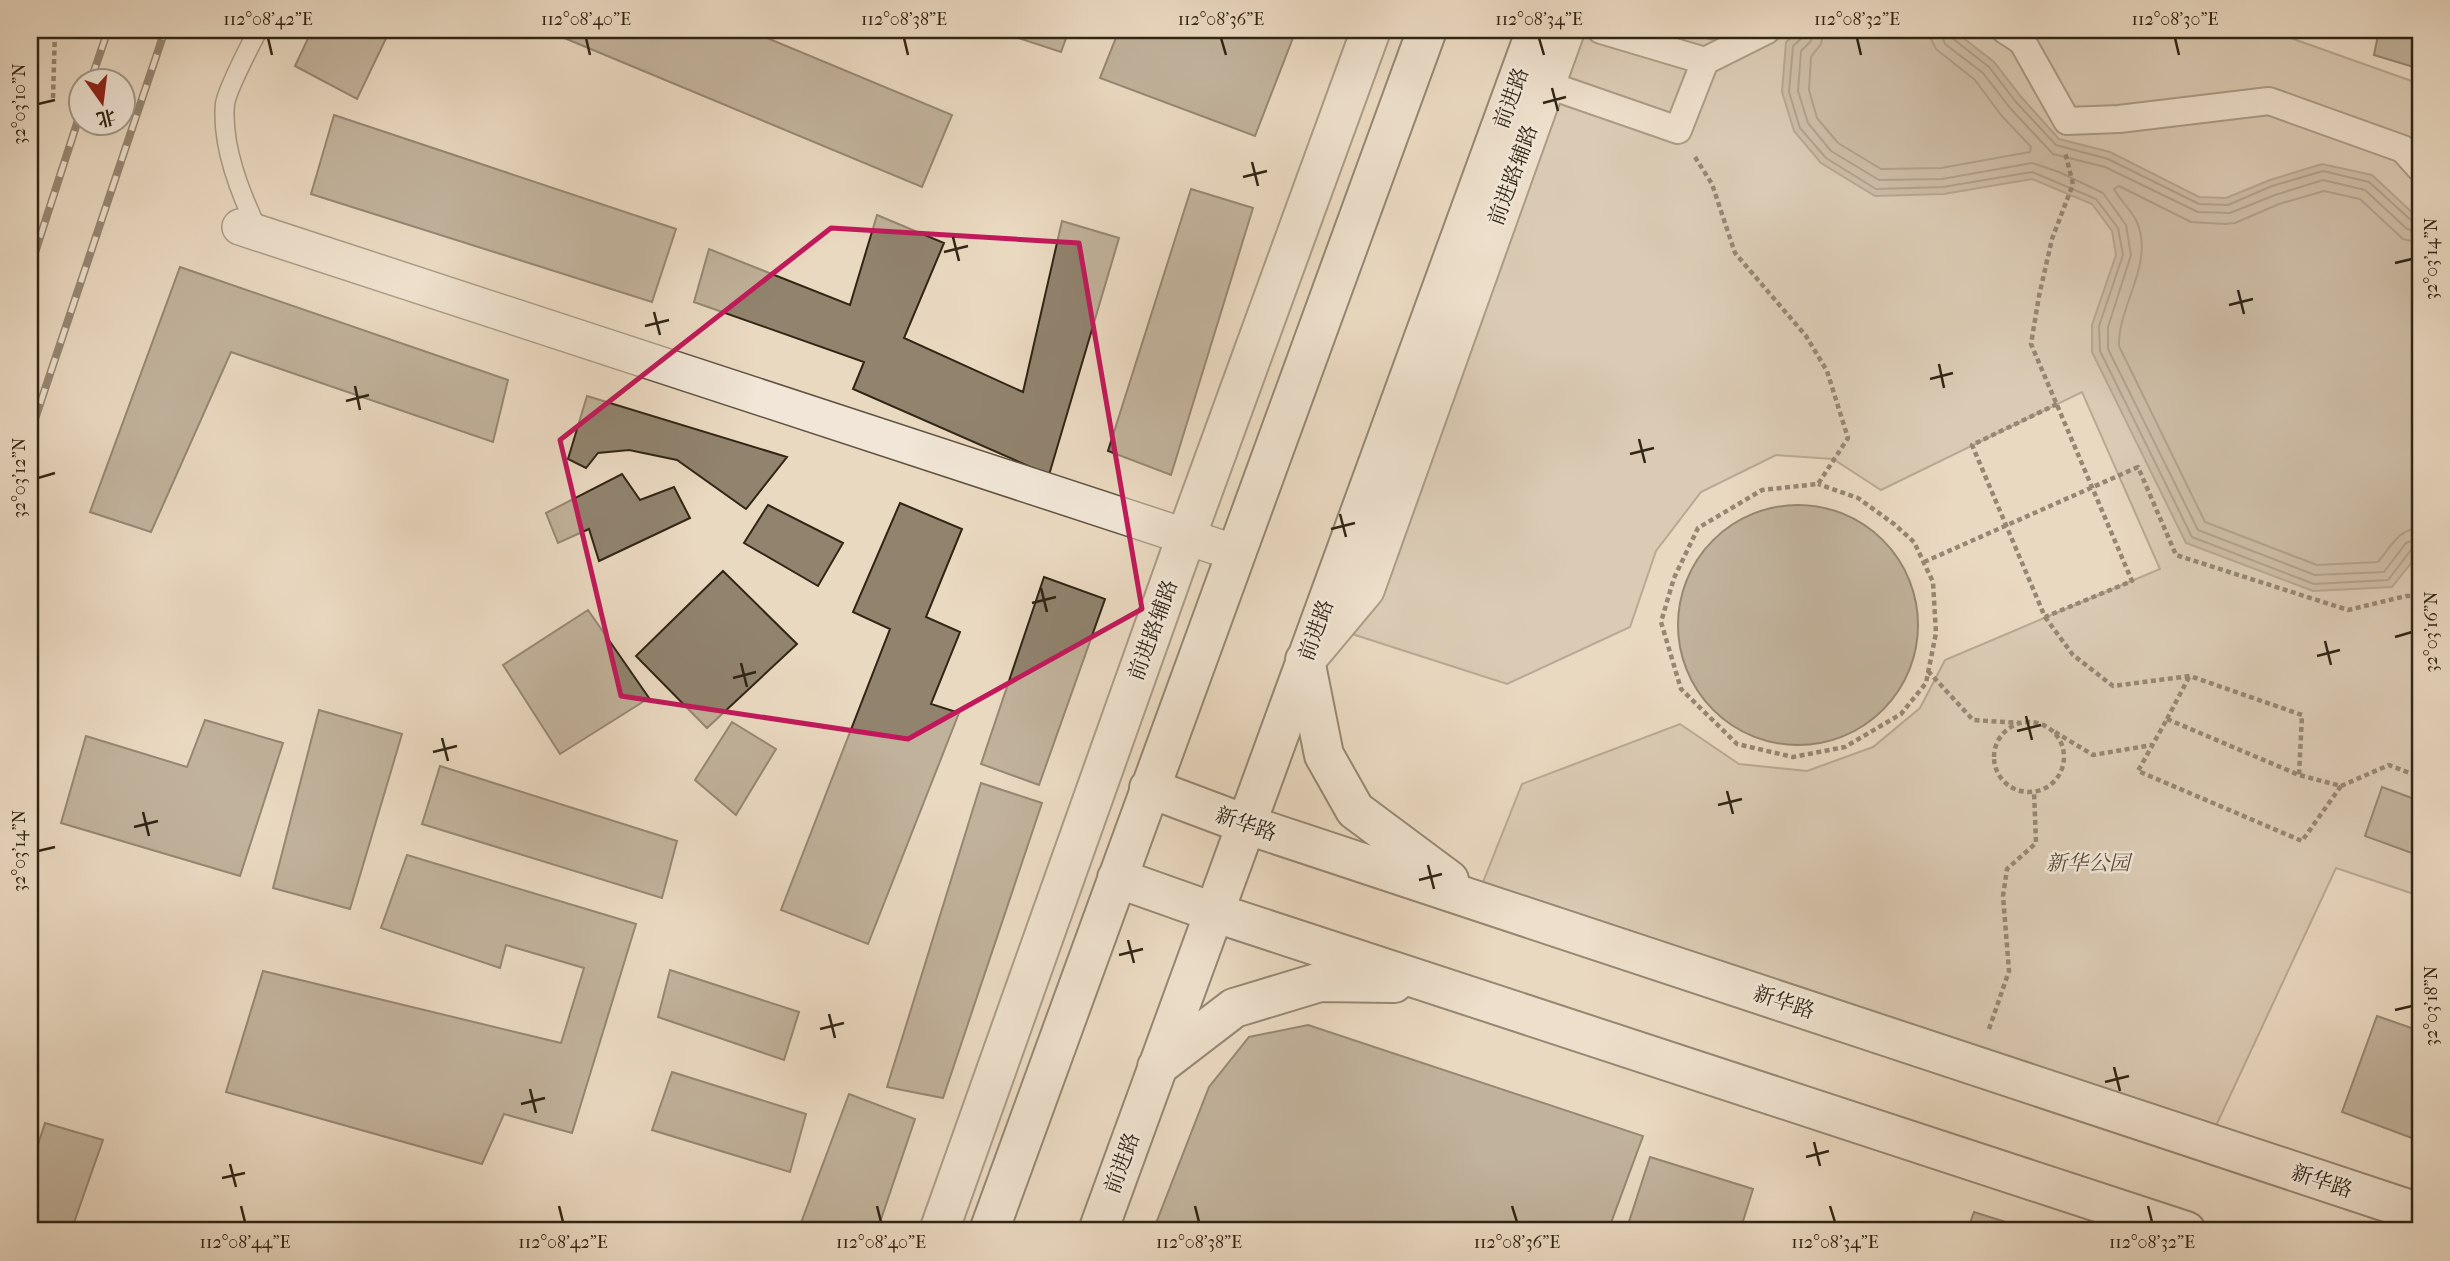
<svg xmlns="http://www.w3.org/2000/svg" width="2450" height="1261" viewBox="0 0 2450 1261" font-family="'IM FELL French Canon','Noto Serif SC',serif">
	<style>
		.green { fill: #cbbaa4; stroke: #7e705c; stroke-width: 2 }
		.water { fill: #ab9c86; stroke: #7a6c58; stroke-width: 2 }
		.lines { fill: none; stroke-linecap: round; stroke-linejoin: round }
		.shore { stroke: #6e604d; stroke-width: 2 }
		.building { fill: #91836e; stroke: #312514; stroke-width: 2 }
		.service-casing { stroke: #5f523f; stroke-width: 21 }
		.pedestrian-casing { stroke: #5f523f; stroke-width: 30 }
		.minor-casing { stroke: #5f523f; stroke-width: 38 }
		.tertiary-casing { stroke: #5f523f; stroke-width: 42 }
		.secondary-casing { stroke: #312514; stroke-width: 42 }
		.path { stroke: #312514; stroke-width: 4.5; stroke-dasharray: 5 3.5; stroke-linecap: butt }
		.service { stroke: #f1e6d7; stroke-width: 18 }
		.pedestrian { stroke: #f1e6d7; stroke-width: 26 }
		.minor { stroke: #f1e6d7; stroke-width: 35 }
		.tertiary { stroke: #f1e6d7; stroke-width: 38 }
		.secondary { stroke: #f1e6d7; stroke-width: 38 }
		.rail-casing { stroke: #312514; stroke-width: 8 }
		.rail { stroke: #f1e6d7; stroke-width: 5; stroke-dasharray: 16; stroke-linecap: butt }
		.marked { fill: none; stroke: #c2185b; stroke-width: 5; stroke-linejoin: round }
		.ticks { fill: none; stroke: #312514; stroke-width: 2.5 }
		.labels { text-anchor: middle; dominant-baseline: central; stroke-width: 5; stroke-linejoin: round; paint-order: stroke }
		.street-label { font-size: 21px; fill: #312514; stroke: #f1e6d7 }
		.park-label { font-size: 21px; font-style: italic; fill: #584a38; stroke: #f1e6d7 }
		.neatline { fill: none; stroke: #312514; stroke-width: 2.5 }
		.ticks-label { font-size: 18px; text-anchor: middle; fill: #312514 }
	</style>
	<rect width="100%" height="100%" fill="#ead9c1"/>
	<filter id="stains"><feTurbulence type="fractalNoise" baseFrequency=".00286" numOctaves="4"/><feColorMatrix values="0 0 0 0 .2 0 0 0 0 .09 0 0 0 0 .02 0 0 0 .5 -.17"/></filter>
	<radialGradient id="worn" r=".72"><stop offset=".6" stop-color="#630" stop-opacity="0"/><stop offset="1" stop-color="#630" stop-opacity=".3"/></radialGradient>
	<path class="green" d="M1536 30H1677L1713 40 1741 30H2268L2420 84V896L2336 868 2208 1143 1476 900 1522 784 1680 724 1739 764 1807 771 1873 747 1920 708 1945 660 2160 569 2082 392 1881 490 1833 459 1776 455 1701 492 1656 551 1630 627 1507 684 1318 623Z"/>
	<path class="water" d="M1801 30H1953L1994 62 2022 98 2059 139 2110 152 2199 197 2226 198 2270 180 2322 164 2372 175 2417 217 2420 225V552L2392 587 2313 591 2186 543 2092 352V325L2116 255 2112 231 2092 204 2032 179 1944 194 1875 196 1821 163 1794 131 1782 92 1786 42Z"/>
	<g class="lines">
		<path class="shore" d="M1805 30 1803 37 1793 46 1789 92 1800 128 1826 158 1876 189 1943 187 2032 172 2096 199 2118 228 2123 255 2099 326 2100 351 2192 537 2314 584 2388 580 2411 550 2420 547
			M1814 30 1811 41 1801 51 1798 91 1808 123 1831 151 1879 180 1942 179 2032 163 2059 172 2103 193 2126 225 2131 255 2108 327V349L2198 530 2315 575 2384 572 2406 543 2420 538
			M1824 30 1821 44 1811 57 1809 90 1817 118 1838 143 1881 169 1941 168 2030 152 2031 147 2001 115 1975 80 1936 49 1931 39 1930 30
			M1940 30 1945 44 1983 73 2010 108 2053 154 2105 167 2198 212 2230 213 2275 195 2323 180 2365 190 2407 229 2420 233
			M1949 30 1952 38 1989 67 2016 102 2056 145 2108 159 2199 204 2228 205 2272 186 2323 171 2369 182 2413 222 2420 224
			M2420 243 2403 239 2360 199 2324 191 2279 204 2235 223 2225 224 2191 222 2119 186 2114 189C2120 200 2130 209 2136 220 2156 263 2118 304 2119 346L2205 522 2317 565 2378 562C2391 547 2398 529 2420 528"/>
	</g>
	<path class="building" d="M312 30H390L357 99 295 66Z
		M545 30H748L952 115 922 187Z
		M994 30H1069L1061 52Z
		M1119 30H1296L1255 136 1100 78Z
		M2379 30H2420V69L2374 55Z
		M334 115 676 229 652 302 311 194Z
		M1191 189 1253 208 1171 475 1108 451Z
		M877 215 944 243 904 338 1023 392 1062 221 1119 238 1049 475 853 389 864 362 694 302 709 249 850 305Z
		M180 267 508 380 493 442 231 352 151 532 90 512Z
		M587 396 787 457 746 509 677 460 629 450 598 453 586 468 568 459Z
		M622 474 640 500 674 487 690 518 599 561 589 529 558 543 546 513Z
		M900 503 962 529 926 617 960 632 931 704 959 713 868 944 781 910 890 629 853 612Z
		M768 505 843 543 818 586 744 543Z
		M1678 625a120 120 0 1 1 240 0a120 120 0 1 1-240 0Z
		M723 571 797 644 707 728 636 656Z
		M1044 577 1105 599 1039 785 981 764Z
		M588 610 649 698 560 754 503 665Z
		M319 710 402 734 350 909 273 888Z
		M205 720 283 743 240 876 61 823 86 736 187 767Z
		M732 722 776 749 736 815 695 780Z
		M440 766 677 841 662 898 422 824Z
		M981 783 1042 803 943 1098 887 1087Z
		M2382 787 2420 801V856L2365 836Z
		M407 855 636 924 572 1133 504 1114 482 1164 226 1092 263 971 561 1043 584 968 506 945 500 968 381 928Z
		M670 970 799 1012 784 1060 658 1017Z
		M2377 1016 2420 1031V1141L2342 1112Z
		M1308 1025 1643 1136 1608 1231H1153L1209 1087 1249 1037Z
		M672 1072 806 1114 790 1172 652 1130Z
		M849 1094 915 1119 877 1231H798Z
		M45 1123 103 1140 71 1231H30V1169Z
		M1650 1157 1753 1189 1740 1231H1626Z
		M1974 1212 2034 1231H1967Z"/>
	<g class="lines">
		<defs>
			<path id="service" d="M258 30C250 46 227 89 225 104 221 146 241 195 259 233"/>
			<path id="pedestrian" d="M2005 30 2022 41 2067 121 2119 119 2269 101 2403 149 2420 168
				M1705 61 1767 30
				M1531 79 1678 130 1705 61 1601 30"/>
			<path id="minor" d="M240 227 1236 553"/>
			<path id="tertiary" d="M1309 656 1365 589 1565 30
				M939 1231 1186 537 1371 30"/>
			<path id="secondary" d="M1305 660 1324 755 1355 810 1449 880
				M1149 788 1245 824 2420 1213
				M1117 878 1213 912 2186 1231
				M1157 1067 1234 1008 1320 982 1394 983
				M989 1231 1427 30
				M1098 1231 1536 30"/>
		</defs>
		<use href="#service" class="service-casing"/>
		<use href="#pedestrian" class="pedestrian-casing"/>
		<use href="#minor" class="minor-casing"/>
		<use href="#tertiary" class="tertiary-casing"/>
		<use href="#secondary" class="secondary-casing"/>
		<path class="path" d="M53 98 55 30
			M1695 157 1712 184 1735 253 1806 336 1827 371 1848 438 1818 484 1762 490 1698 528 1674 578 1661 622 1681 689 1737 744 1793 757 1845 747 1901 714 1926 683 1936 633 1933 582 1914 542 1894 524 1858 498 1818 484
			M2057 404 1972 445 2045 617 2132 581 2031 344 2039 296 2052 239 2073 184 2065 152
			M1924 562 2138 467 2176 555 2348 610 2406 596H2420
			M2045 617 2073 655 2113 686 2190 676 2302 715 2299 775
			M1928 671 1973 720 2021 723
			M2167 719 2299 775 2341 786 2302 841 2138 771Z
			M2167 719 2189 677
			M1994 757a35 35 0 1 1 70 0a35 35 0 1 1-70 0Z
			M2055 732 2093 755 2152 745
			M2341 786 2389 765 2420 777
			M1989 1029 2009 971 2003 896 2007 869 2036 843 2034 791"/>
		<use href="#service" class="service"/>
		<use href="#pedestrian" class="pedestrian"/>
		<use href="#minor" class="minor"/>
		<use href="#tertiary" class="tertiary"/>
		<use href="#secondary" class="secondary"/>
		<defs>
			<path id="rail" d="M91 80 108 30
				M30 268 80 114
				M30 434 165 30"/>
		</defs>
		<use href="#rail" class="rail-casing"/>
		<use href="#rail" class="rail"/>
	</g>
	<path d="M0 0H2450V1261H0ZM831 228 1079 243 1142 609 908 739 621 696 560 440Z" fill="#ead9c1" fill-opacity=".55" fill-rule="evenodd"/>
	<path class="marked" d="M831 228 1079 243 1142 609 908 739 621 696 560 440Z"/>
	<path class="ticks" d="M268 38 272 55M586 38 590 55M904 38 908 55M1221 38 1226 55M1539 38 1544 55M1857 38 1861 55M2175 38 2179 55M1552 88 1558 111M1543 103 1566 97M38 104 55 100M1252 162 1258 186M1243 177 1267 171M953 237 959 261M944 252 968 246M2395 263 2412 259M2238 290 2244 314M2229 305 2253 299M654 312 660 335M645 326 669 320M1939 364 1944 388M1930 379 1953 373M355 386 360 410M346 401 369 395M1639 439 1645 463M1630 454 1654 448M38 478 55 473M1340 514 1346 537M1331 529 1355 523M1041 588 1047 612M1032 603 1056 597M2395 637 2412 632M2325 641 2331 665M2317 656 2340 650M741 663 747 687M733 678 756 672M2026 716 2032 740M2017 731 2041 725M442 738 448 761M433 752 457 746M1727 791 1733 814M1718 805 1742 799M143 812 149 836M134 827 158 821M38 851 55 847M1428 865 1434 889M1419 880 1442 874M1128 940 1134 963M1119 955 1143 949M2395 1010 2412 1006M829 1014 835 1038M820 1029 844 1023M2114 1067 2120 1091M2105 1082 2129 1076M530 1089 536 1113M521 1104 545 1098M1814 1142 1820 1166M1806 1157 1829 1151M230 1164 236 1187M222 1178 245 1173M241 1206 245 1222M559 1206 563 1222M877 1206 881 1222M1195 1206 1199 1222M1512 1206 1517 1222M1830 1206 1835 1222M2148 1206 2152 1222"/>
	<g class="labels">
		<g class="street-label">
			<text transform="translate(1511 98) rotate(-70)">前进路</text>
			<text transform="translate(1513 175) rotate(-70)">前进路辅路</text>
			<text transform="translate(1153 630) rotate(-70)">前进路辅路</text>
			<text transform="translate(1316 630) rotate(-70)">前进路</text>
			<text transform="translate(1246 824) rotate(19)">新华路</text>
			<text transform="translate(1784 1002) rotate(18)">新华路</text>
			<text transform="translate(1122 1163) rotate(-70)">前进路</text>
			<text transform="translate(2322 1181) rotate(18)">新华路</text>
		</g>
		<g class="park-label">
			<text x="2088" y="863">新华公园</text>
		</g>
	</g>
	<rect width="2450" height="1261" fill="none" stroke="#ead9c1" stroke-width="77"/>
	<g transform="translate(102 102) rotate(166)"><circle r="33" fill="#f1e6d7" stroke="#a49989" stroke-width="2"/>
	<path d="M0-5L12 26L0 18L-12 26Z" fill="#8f2418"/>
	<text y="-10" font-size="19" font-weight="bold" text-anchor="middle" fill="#312514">北</text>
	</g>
	<rect x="38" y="38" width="2374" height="1184" class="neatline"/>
	<g class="ticks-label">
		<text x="268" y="25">112°08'42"E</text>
		<text x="586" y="25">112°08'40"E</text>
		<text x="904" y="25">112°08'38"E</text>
		<text x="1221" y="25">112°08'36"E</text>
		<text x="1539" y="25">112°08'34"E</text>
		<text x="1857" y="25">112°08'32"E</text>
		<text x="2175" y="25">112°08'30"E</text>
		<text transform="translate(19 104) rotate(-90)" y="6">32°03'10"N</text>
		<text transform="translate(2431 259) rotate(-90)" y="6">32°03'14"N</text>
		<text transform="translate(19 478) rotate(-90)" y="6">32°03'12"N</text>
		<text transform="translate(2431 632) rotate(-90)" y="6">32°03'16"N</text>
		<text transform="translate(19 851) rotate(-90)" y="6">32°03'14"N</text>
		<text transform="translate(2431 1006) rotate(-90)" y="6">32°03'18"N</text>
		<text x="245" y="1248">112°08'44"E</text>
		<text x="563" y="1248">112°08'42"E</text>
		<text x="881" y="1248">112°08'40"E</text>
		<text x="1199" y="1248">112°08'38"E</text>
		<text x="1517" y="1248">112°08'36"E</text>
		<text x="1835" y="1248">112°08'34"E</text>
		<text x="2152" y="1248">112°08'32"E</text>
	</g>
	<rect width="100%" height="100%" filter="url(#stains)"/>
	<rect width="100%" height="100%" fill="url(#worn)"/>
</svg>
